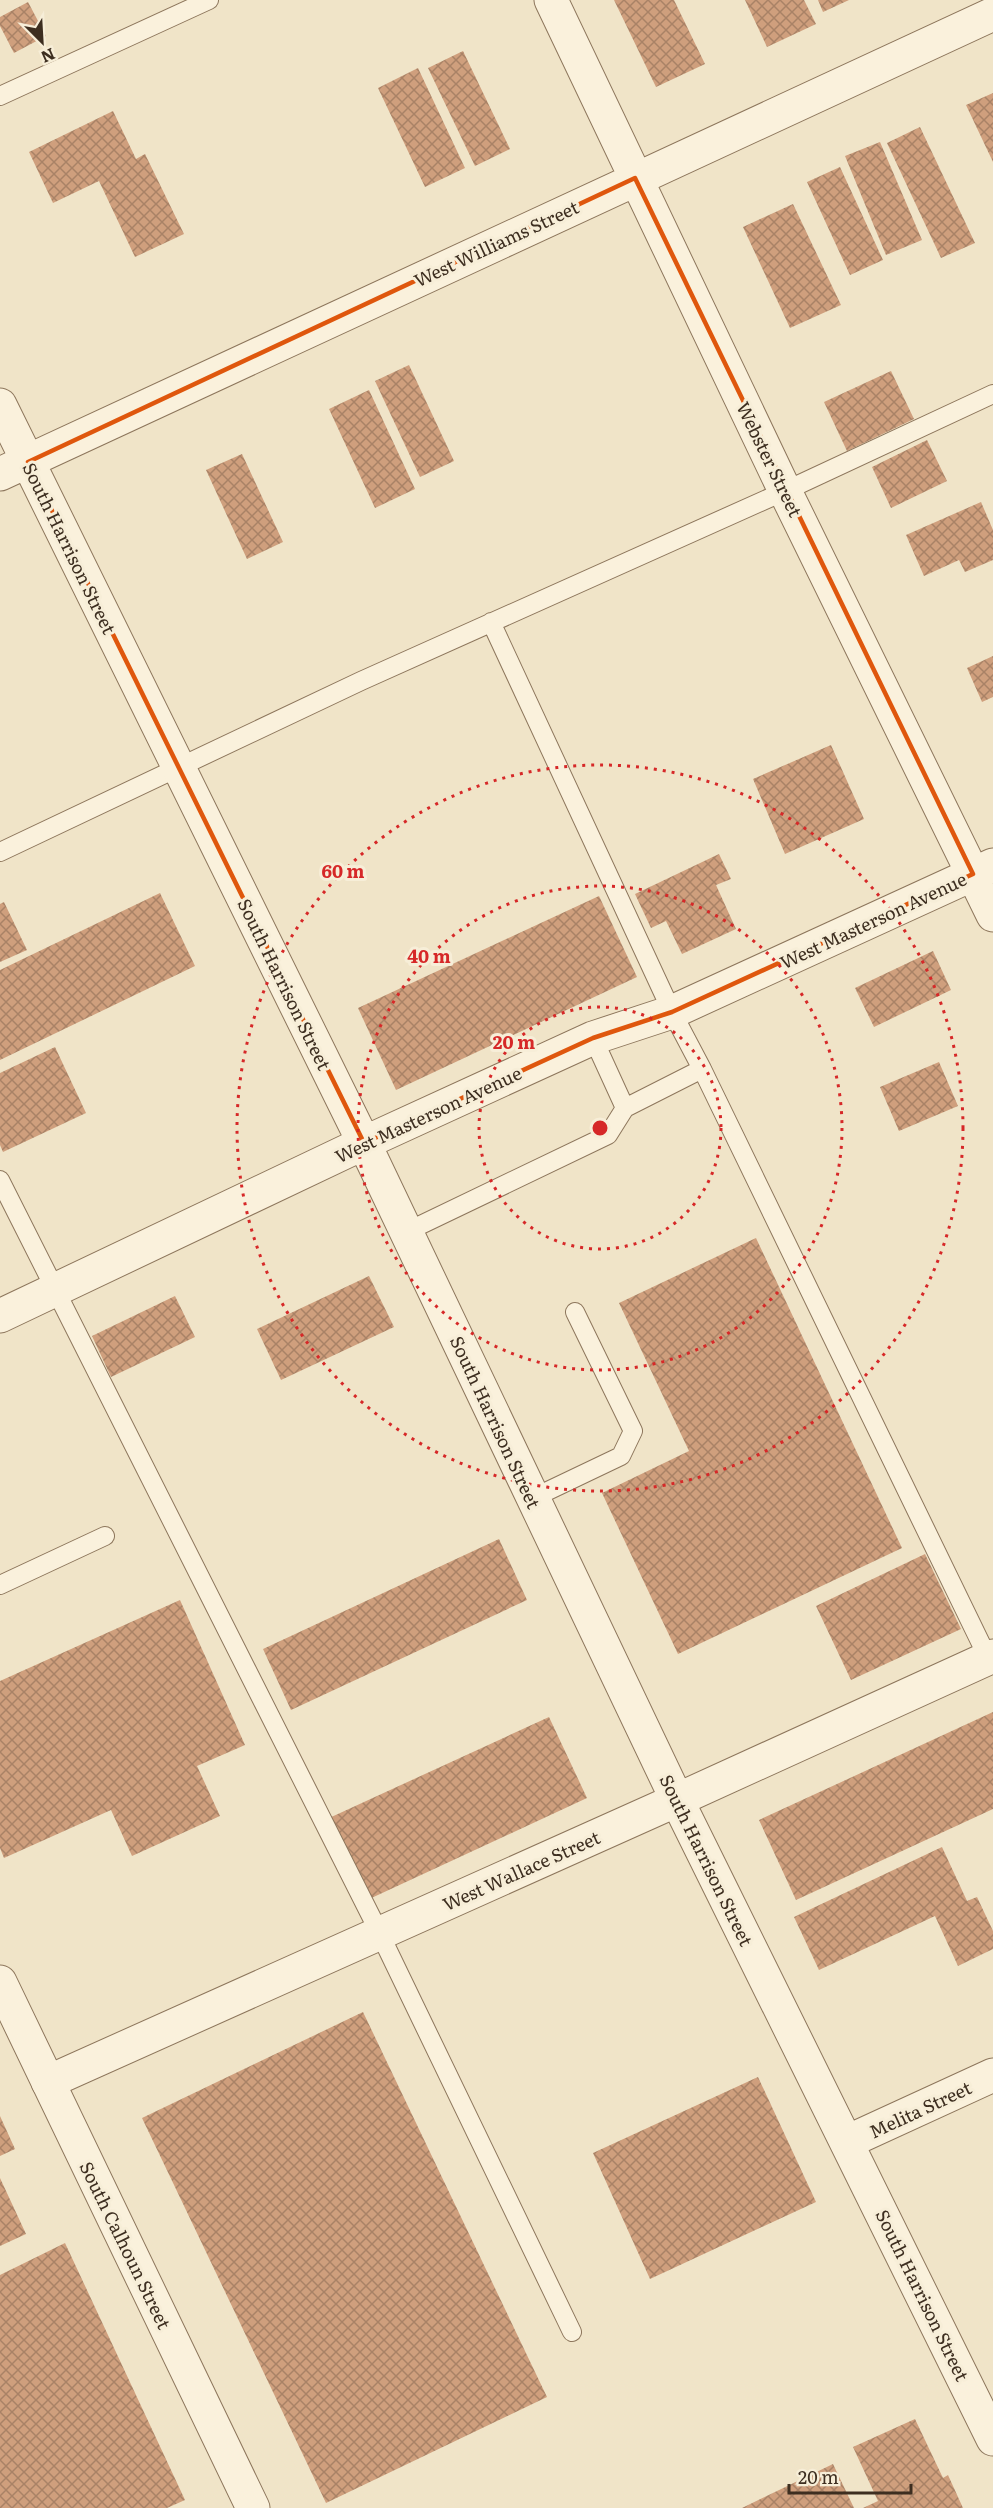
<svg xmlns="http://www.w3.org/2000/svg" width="993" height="2508" viewBox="0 0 993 2508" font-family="Literata,serif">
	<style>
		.building { fill: url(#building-cross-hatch) }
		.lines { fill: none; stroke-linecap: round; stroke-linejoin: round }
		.service-casing { stroke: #8d765c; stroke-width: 20 }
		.minor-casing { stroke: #8d765c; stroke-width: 35 }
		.tertiary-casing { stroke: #8d765c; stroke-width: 35 }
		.service { stroke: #faf1dc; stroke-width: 18 }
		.minor { stroke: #faf1dc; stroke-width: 33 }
		.tertiary { stroke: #faf1dc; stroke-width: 33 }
		.marked { fill: none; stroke: #df570d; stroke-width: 4.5; stroke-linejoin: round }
		.ring { fill: none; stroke: #d62828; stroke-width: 3; stroke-dasharray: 3 6 }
		.labels { text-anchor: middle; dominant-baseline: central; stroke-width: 6; stroke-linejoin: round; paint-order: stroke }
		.street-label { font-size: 18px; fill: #3d2e20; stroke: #f7eed8 }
		.centre { fill: #d62828; stroke: #f7eed8; stroke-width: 3 }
		.ring-label { font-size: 18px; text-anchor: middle; font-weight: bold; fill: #d62828; stroke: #f7eed8; stroke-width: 6; stroke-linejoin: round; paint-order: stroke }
	</style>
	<defs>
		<pattern id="building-cross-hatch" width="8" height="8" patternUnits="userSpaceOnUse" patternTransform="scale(1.5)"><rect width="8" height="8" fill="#cf9f7d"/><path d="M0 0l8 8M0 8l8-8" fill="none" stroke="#a98266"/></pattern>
	</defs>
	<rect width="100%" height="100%" fill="#f0e4c8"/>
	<path class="building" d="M614 0H674L705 64 656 87Z
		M745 0H804L816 24 767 47Z
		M818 0H849L823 12Z
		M28 2 46 36 14 53 0 26V17Z
		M463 51 510 149 475 166 428 68Z
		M418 68 465 168 425 187 378 88Z
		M993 93V162L966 105Z
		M113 111 136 159 145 154 184 234 135 257 99 181 53 203 29 152Z
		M920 127 975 243 941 258 887 143Z
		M880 142 922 240 886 255 845 156Z
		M840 167 883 260 850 275 807 182Z
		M793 204 841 305 790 328 743 227Z
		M409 365 454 461 420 477 375 381Z
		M891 371 914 419 847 451 824 402Z
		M369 390 415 489 375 508 329 409Z
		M927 440 947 481 891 508 872 467Z
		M242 454 283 542 247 559 206 470Z
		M981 502 993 530V560L965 572 959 560 924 576 906 535Z
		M993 656V697L982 702 967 668Z
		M831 745 864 819 785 854 753 779Z
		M719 854 731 879 716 885 736 929 682 954 666 921 651 928 635 894Z
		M160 893 195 966 0 1060V970Z
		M599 896 637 977 396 1090 358 1008Z
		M4 902 27 950 0 962V904Z
		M933 951 951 990 874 1027 855 988Z
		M55 1047 86 1113 3 1152 0 1145V1073Z
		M939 1062 958 1106 899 1131 880 1087Z
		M756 1238 902 1548 678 1654 602 1493 689 1451 619 1303Z
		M369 1276 394 1327 281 1380 257 1329Z
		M175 1296 195 1337 111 1377 92 1336Z
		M499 1539 527 1600 291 1710 263 1649Z
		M925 1554 961 1629 851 1680 816 1606Z
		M180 1600 245 1745 197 1766 220 1816 132 1856 111 1810 4 1858 0 1848V1681Z
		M993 1712V1809L796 1900 759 1820Z
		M549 1717 587 1798 365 1901 327 1819Z
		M942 1847 967 1901 977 1897 993 1931V1949L958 1966 935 1916 819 1970 794 1917Z
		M363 2012 547 2397 326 2503 142 2118Z
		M758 2077 816 2202 650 2279 593 2153Z
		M0 2116 15 2149 0 2156Z
		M0 2178 26 2234 0 2246Z
		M65 2243 185 2500 167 2508H0V2275Z
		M915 2419 943 2478 948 2475 963 2508H863L878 2501 853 2447Z
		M833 2464 854 2508H742Z"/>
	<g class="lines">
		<defs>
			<path id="service" d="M0 96 209 0
				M491 622 672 1012 702 1069 988 1658
				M0 852 361 681 785 491 993 394
				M625 1108 702 1069
				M0 1180 380 1934 572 2332
				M406 1232 608 1135 625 1108 593 1038
				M533 1498 621 1456 633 1431 575 1312
				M0 1585 105 1536"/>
			<path id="minor" d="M551 0 785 491 993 915
				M0 405 364 1143 677 1800 993 2439
				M0 474 993 14
				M0 1316 364 1143 593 1038 672 1012 993 865
				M48 2082 677 1800 993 1656
				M847 2142 993 2075"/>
			<path id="tertiary" d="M0 1982 253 2508"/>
		</defs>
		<use href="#service" class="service-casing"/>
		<use href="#minor" class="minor-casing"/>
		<use href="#tertiary" class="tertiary-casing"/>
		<use href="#service" class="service"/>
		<use href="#minor" class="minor"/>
		<use href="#tertiary" class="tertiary"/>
	</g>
	<path class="marked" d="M635 178 973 874 672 1012 593 1038 364 1143 28 462Z"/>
	<g class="ring">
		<circle cx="600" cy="1128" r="121"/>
		<circle cx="600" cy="1128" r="242"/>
		<circle cx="600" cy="1128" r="363"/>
	</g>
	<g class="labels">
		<g class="street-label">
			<text transform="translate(496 243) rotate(-25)">West Williams Street</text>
			<text transform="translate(770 459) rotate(64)">Webster Street</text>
			<text transform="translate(70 548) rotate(64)">South Harrison Street</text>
			<text transform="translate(873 920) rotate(-25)">West Masterson Avenue</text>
			<text transform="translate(285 984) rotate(64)">South Harrison Street</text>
			<text transform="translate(428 1114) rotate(-25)">West Masterson Avenue</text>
			<text transform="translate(496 1422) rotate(65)">South Harrison Street</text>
			<text transform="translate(707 1860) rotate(64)">South Harrison Street</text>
			<text transform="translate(521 1870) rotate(-24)">West Wallace Street</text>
			<text transform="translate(920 2109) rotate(-25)">Melita Street</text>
			<text transform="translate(126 2245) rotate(64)">South Calhoun Street</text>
			<text transform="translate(923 2295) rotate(64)">South Harrison Street</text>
		</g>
	</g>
	<circle cx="600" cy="1128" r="9" class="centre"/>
	<g class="ring-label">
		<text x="343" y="878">60 m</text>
		<text x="429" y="963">40 m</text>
		<text x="514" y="1049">20 m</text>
	</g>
	<g transform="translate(42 42) rotate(156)" stroke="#f7eed8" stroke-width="4.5" paint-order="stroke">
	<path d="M0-4.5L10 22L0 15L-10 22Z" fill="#3d2e20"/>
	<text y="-9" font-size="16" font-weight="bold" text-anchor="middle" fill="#3d2e20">N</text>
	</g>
	<path d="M789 2484v9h122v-9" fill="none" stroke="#3d2e20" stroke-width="3"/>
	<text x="798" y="2484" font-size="18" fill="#3d2e20" stroke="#f7eed8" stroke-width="4.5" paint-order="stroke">20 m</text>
</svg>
